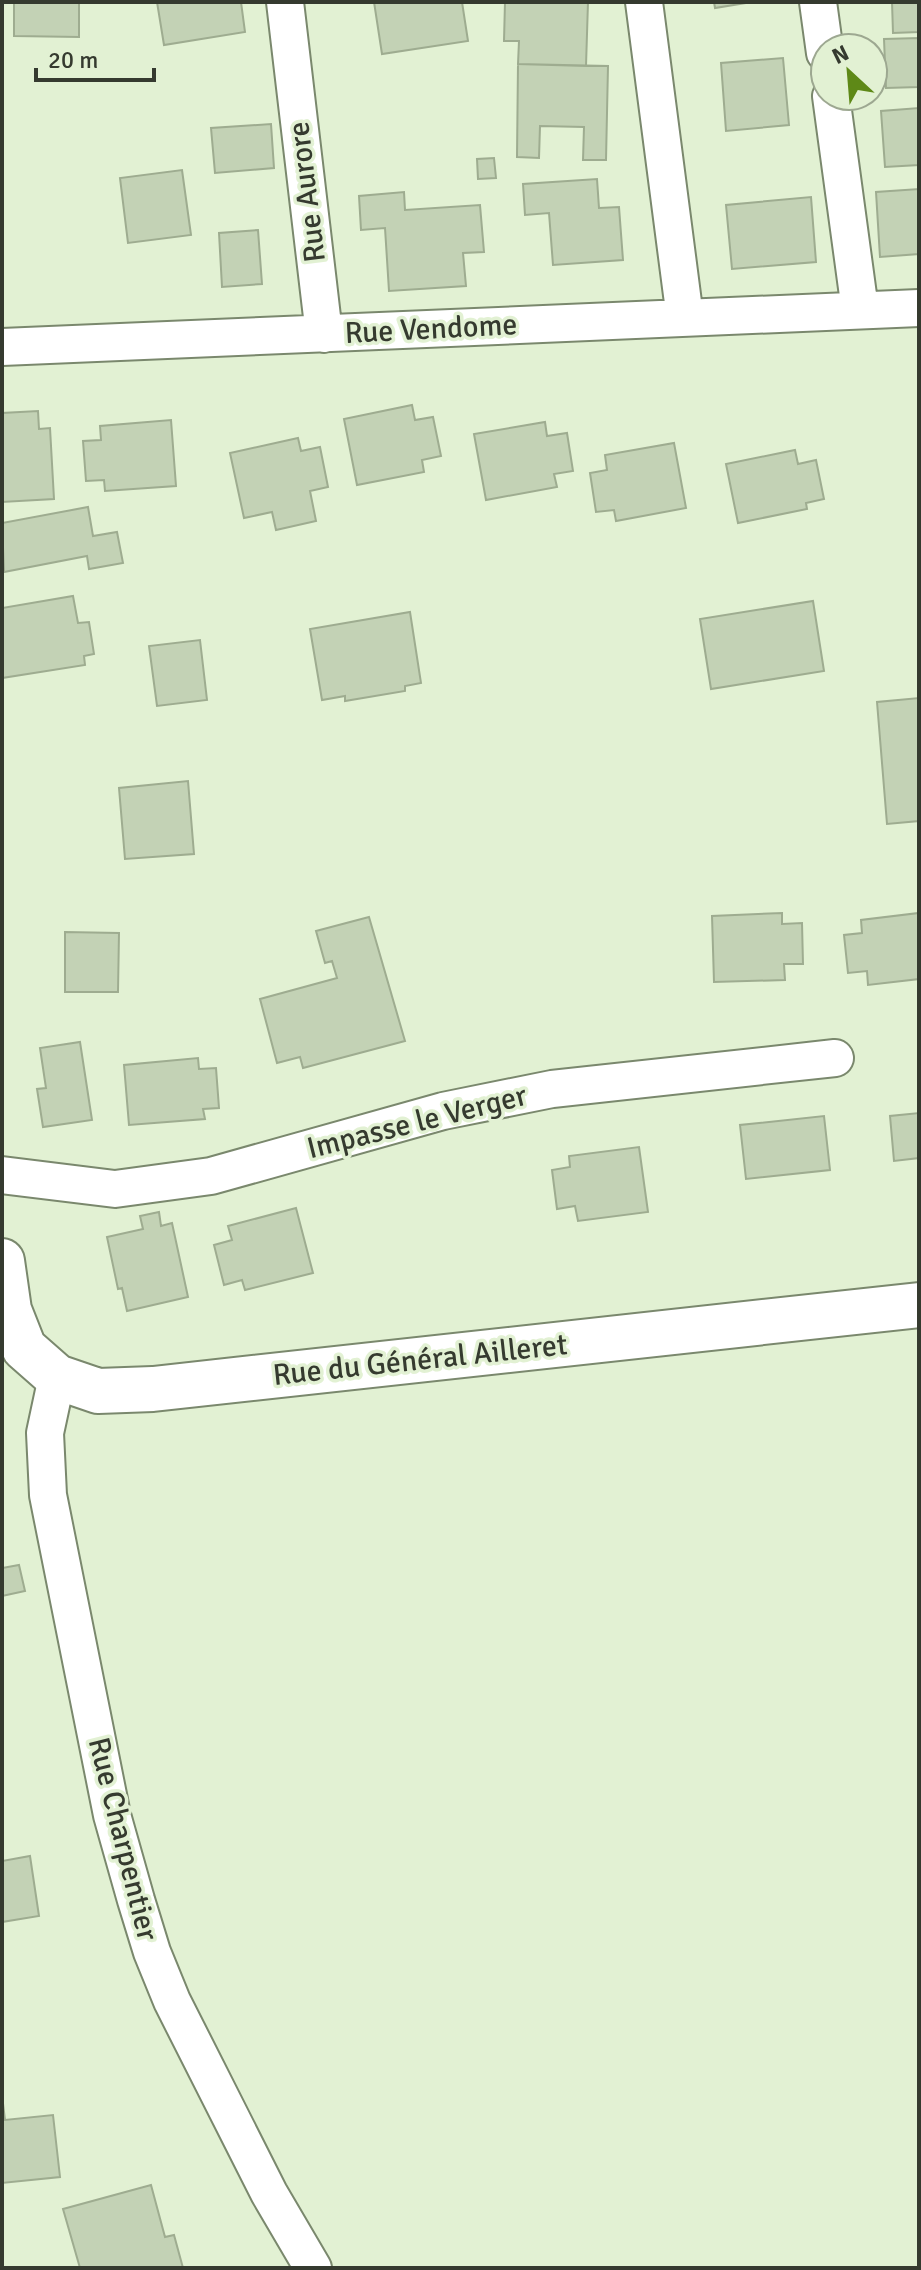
<svg xmlns="http://www.w3.org/2000/svg" width="921" height="2270" viewBox="0 0 921 2270" font-family="Signika,sans-serif">
	<style>
		.building { fill: #c3d2b5; stroke: #9eac90; stroke-width: 2 }
		.lines { fill: none; stroke-linecap: round; stroke-linejoin: round }
		.minor-casing { stroke: #7a886d; stroke-width: 40 }
		.secondary-casing { stroke: #7a886d; stroke-width: 48 }
		.minor { stroke: #fff; stroke-width: 36 }
		.secondary { stroke: #fff; stroke-width: 44 }
		.labels { text-anchor: middle; dominant-baseline: central; stroke-width: 7; stroke-linejoin: round; paint-order: stroke }
		.street-label { font-size: 30px; fill: #353a2f; stroke: #e2f1d3 }
	</style>
	<rect width="100%" height="100%" fill="#e2f1d3"/>
	<path class="building" d="M14 2H79V37L14 36Z
		M157 2H241L245 32 164 45Z
		M374 2H462L468 41 382 54Z
		M505 2H588L586 66 518 64 519 41H504Z
		M714 2H752L715 8Z
		M892 2H919V32L893 33Z
		M919 38V87L886 88 884 39Z
		M783 58 789 125 726 131 721 63Z
		M518 64 608 66 606 160H583L584 127 540 126 539 158 517 157Z
		M919 108V165L885 167 881 111Z
		M271 124 274 168 215 173 211 128Z
		M494 158 496 178 478 179 477 159Z
		M182 170 191 235 128 243 120 178Z
		M597 179 599 208 619 207 623 260 553 265 549 213 525 215 523 184Z
		M919 189V254L880 257 876 192Z
		M404 192 405 210 480 205 484 252 463 253 466 286 389 291 385 228 361 230 359 196Z
		M811 197 816 262 732 269 726 205Z
		M258 230 262 284 222 287 219 233Z
		M412 405 415 420 433 417 441 456 422 460 424 472 357 485 344 419Z
		M38 411 39 429 50 428 54 499 2 502V413Z
		M171 420 176 486 105 491 104 480 86 481 83 441 101 440 100 426Z
		M545 422 547 436 567 433 573 471 554 474 557 487 486 500 474 434Z
		M298 438 301 451 320 447 328 487 310 491 316 521 276 530 272 512 244 518 230 453Z
		M674 443 686 508 616 521 614 510 596 512 590 473 607 470 605 455Z
		M795 450 798 464 816 460 824 499 806 503 807 509 738 523 726 464Z
		M88 507 93 536 117 532 123 563 89 569 87 556 4 572 2 523Z
		M73 596 78 623 89 622 94 654 84 656 85 665 2 678V608Z
		M813 601 824 671 711 689 700 619Z
		M410 612 421 683 405 686V691L345 701V696L322 700 310 629Z
		M200 640 207 700 157 706 149 646Z
		M919 698V821L887 824 877 702Z
		M188 781 194 854 125 859 119 788Z
		M782 913V924L802 923 803 964H784L785 980 714 982 712 916Z
		M919 913V979L868 985 867 971 848 973 844 935 862 933 861 920Z
		M369 917 405 1041 303 1068 300 1057 277 1063 260 999 337 978 332 961 325 963 316 931Z
		M65 932 119 933 118 992H65Z
		M80 1042 92 1120 43 1127 37 1089 46 1088 40 1048Z
		M198 1058 199 1069 216 1068 219 1108 203 1109 205 1119 129 1125 124 1065Z
		M919 1113V1158L894 1161 890 1116Z
		M824 1116 830 1170 746 1179 740 1125Z
		M639 1147 648 1212 578 1221 575 1206 557 1209 552 1170 570 1167 569 1156Z
		M296 1208 313 1273 245 1290 242 1280 224 1285 214 1245 232 1240 228 1226Z
		M159 1212 161 1226 172 1223 188 1297 127 1311 122 1288 118 1289 107 1237 143 1229 140 1216Z
		M19 1565 25 1591 2 1596V1568Z
		M30 1856 39 1916 2 1922V1861Z
		M2 2095 5 2120 53 2115 60 2177 2 2183Z
		M151 2185 165 2237 174 2235 183 2268H80L63 2209Z"/>
	<g class="lines">
		<defs>
			<path id="minor" d="M285 2 324 334
				M644 2 685 318
				M818 2 825 53
				M831 96 860 310
				M2 347 919 308
				M2 1175 115 1189 211 1176 443 1111 552 1089 835 1058
				M57 1377 45 1433 48 1495 112 1815 136 1900 152 1952 172 2001 269 2193 313 2268"/>
			<path id="secondary" d="M2 1261 9 1310 24 1348 57 1377 98 1391 153 1389 919 1305"/>
		</defs>
		<use href="#minor" class="minor-casing"/>
		<use href="#secondary" class="secondary-casing"/>
		<use href="#minor" class="minor"/>
		<use href="#secondary" class="secondary"/>
	</g>
	<g class="labels">
		<g class="street-label">
			<text transform="translate(307 192) rotate(-97)">Rue Aurore</text>
			<text transform="translate(431 329) rotate(-3)">Rue Vendome</text>
			<text transform="translate(417 1122) rotate(-14)">Impasse le Verger</text>
			<text transform="translate(420 1360) rotate(-6)">Rue du Général Ailleret</text>
			<text transform="translate(123 1839) rotate(76)">Rue Charpentier</text>
		</g>
	</g>
	<rect width="921" height="2270" fill="none" stroke="#353a2f" stroke-width="8"/>
	<g transform="translate(849 72) rotate(334)"><circle r="38" fill="#e2f1d3" stroke="#9da891" stroke-width="2"/>
	<path d="M0-6L14 30L0 20L-14 30Z" fill="#5e8917"/>
	<text y="-12" font-size="22" font-weight="bold" text-anchor="middle" fill="#353a2f">N</text>
	</g>
	<path d="M36 68v12h118v-12" fill="none" stroke="#353a2f" stroke-width="4"/>
	<text x="48" y="68" font-size="24" fill="#353a2f" stroke="#e2f1d3" stroke-width="6" paint-order="stroke">20 m</text>
</svg>
